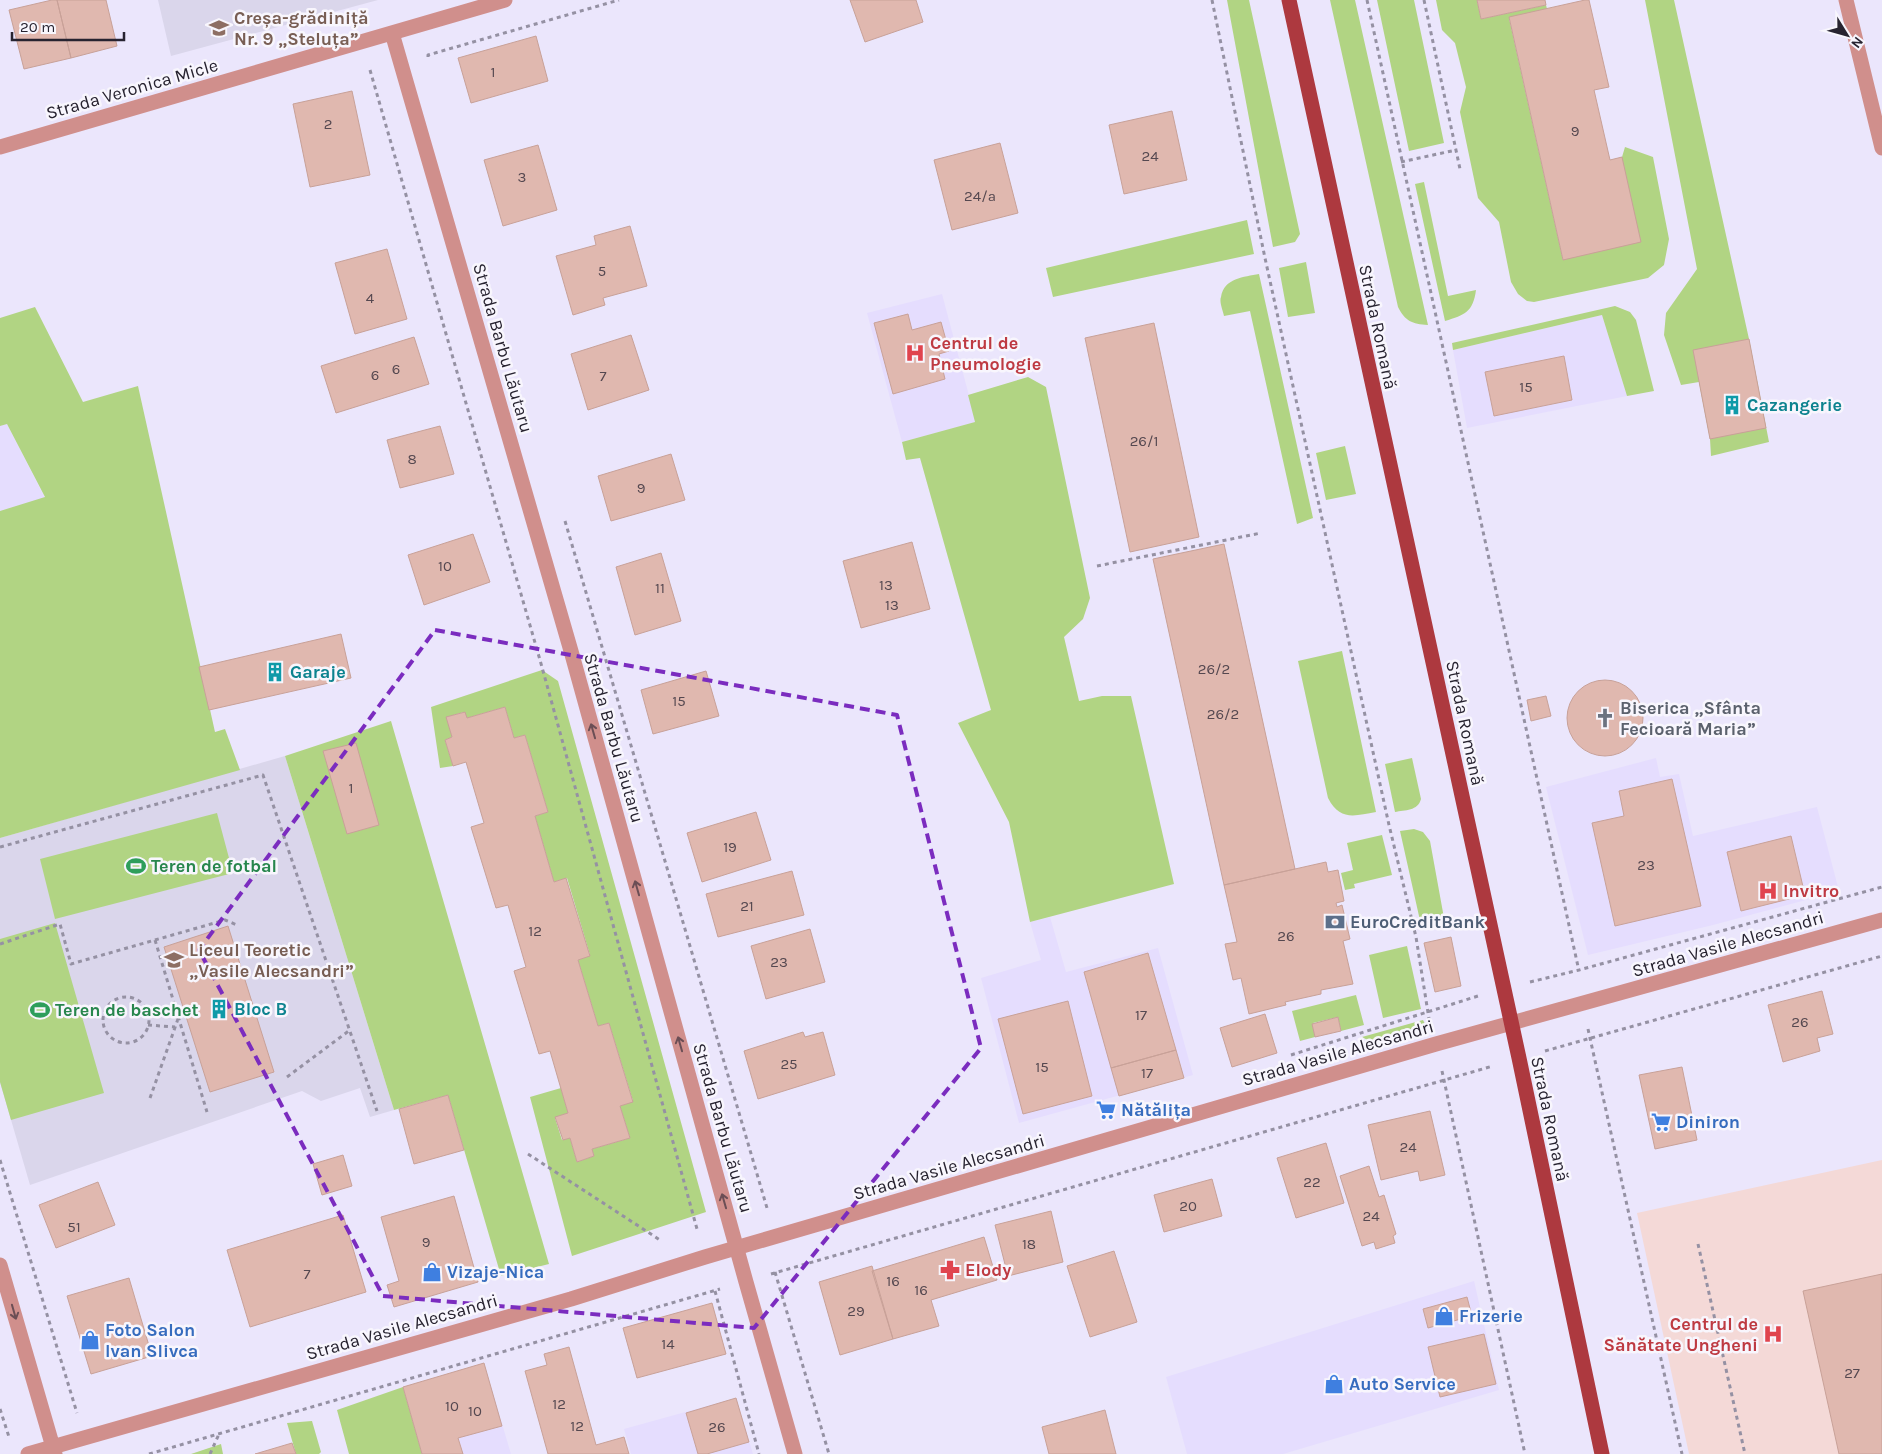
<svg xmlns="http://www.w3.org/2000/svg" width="1882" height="1454" viewBox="0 0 1882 1454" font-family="Karla,sans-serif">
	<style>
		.built { fill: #e5ddfe }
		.education { fill: #dad6eb }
		.medical { fill: #f4d9d7 }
		.green { fill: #b1d483 }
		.building { fill: #e0b8af; stroke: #c8a198 }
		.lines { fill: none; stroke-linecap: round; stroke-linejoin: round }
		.path { stroke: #9591a3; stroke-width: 3; stroke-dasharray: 4 4; stroke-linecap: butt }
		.minor { stroke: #d08f8c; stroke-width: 15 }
		.major { stroke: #ad393f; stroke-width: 15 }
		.oneway { stroke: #6b4e55 }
		.marked { fill: none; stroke: #7b2cbf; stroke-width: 4; stroke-dasharray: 10 6; stroke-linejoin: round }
		.labels { text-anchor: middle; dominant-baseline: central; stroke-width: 5; stroke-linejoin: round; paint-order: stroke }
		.number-label { font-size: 15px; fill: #554850 }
		.education-label { font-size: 18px; font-weight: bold; fill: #785e54; stroke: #f8f6fd; text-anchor: start }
		.street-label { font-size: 18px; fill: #272330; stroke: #f8f6fd }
		.health-label { font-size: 18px; font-weight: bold; fill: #be3a42; stroke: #f8f6fd; text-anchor: start }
		.culture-label { font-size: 18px; font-weight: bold; fill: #0d838f; stroke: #f8f6fd; text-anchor: start }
		.worship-label { font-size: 18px; font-weight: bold; fill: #5b616d; stroke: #f8f6fd; text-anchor: start }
		.leisure-label { font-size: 18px; font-weight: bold; fill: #27864d; stroke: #f8f6fd; text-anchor: start }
		.service-label { font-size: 18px; font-weight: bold; fill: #4e5e75; stroke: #f8f6fd; text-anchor: start }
		.shop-label { font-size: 18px; font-weight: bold; fill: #366cbe; stroke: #f8f6fd; text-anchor: start }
	</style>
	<rect width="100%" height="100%" fill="#ebe6fc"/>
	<path class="built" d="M942 294 976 422 902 442 867 313Z
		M1602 315 1627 396 1467 428 1453 350Z
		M7 424 45 498 0 511V426Z
		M1656 758 1660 777 1679 774 1693 836 1817 807 1839 891 1713 925 1588 955 1546 787Z
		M1050 917 1066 972 1158 948 1193 1075 1019 1123 981 978 1041 960 1030 922Z
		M1474 1281 1499 1390 1283 1454H1187L1166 1377Z
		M484 1363 511 1454H422L403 1387Z
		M736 1398 753 1454H631L624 1429Z"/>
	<path class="education" d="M158 0H378L171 56Z
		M285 756 394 1110 370 1117 360 1088 321 1101 302 1091 30 1185 0 1082V838Z"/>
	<path class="medical" d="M1882 1160V1454H1689L1637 1213Z"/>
	<path class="green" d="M1227 0H1249L1300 234 1295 242 1273 247Z
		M1330 0H1355L1428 325C1412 324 1405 321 1398 307Z
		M1377 0H1414L1444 143 1409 151Z
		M1436 0H1477L1481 19 1546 5 1547 9 1509 18 1563 260 1622 157 1625 147 1653 157 1669 239 1664 265 1648 278 1534 302 1527 301 1518 294 1511 282 1499 222 1478 198 1460 112 1466 87 1455 43 1442 30Z
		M1645 0H1674L1749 339 1769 442 1711 456 1710 439 1699 382 1681 385 1664 335 1666 313 1697 269Z
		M1424 182 1448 296 1476 290C1473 312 1465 315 1445 321L1415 184Z
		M1247 220 1254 254 1053 297 1046 268Z
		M1306 262 1315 313 1288 317 1279 268Z
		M1259 274 1313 518 1297 524 1250 311 1224 316C1223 311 1219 302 1221 297 1224 278 1244 277 1259 274Z
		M1615 306 1630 312 1636 320 1654 391 1627 396 1602 315 1453 350 1452 343Z
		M35 307 83 402 138 386 215 732 225 729 240 770 0 838V511L45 497 7 424 0 426V318Z
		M1028 377 1046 387 1090 598 1083 619 1064 637 1079 701 1102 696H1131L1174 884 1030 922 1009 822 958 723 991 710 920 458 906 460 902 442 975 422 968 395Z
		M1345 446 1356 494 1326 500 1316 453Z
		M1342 651 1376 812C1354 816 1340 821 1328 798L1298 661Z
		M542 670 558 681 706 1212 572 1256 530 1097 561 1088 568 1113 555 1118 562 1140 570 1138 577 1162 594 1156 592 1149 630 1138 620 1106 633 1101 609 1023 598 1026 578 960 590 955 567 878 554 882 535 816 548 812 525 735 514 738 505 707 467 718 464 712 447 717 452 737 445 740 453 766 440 768 431 707Z
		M391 721 549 1264 501 1276 448 1095 394 1110 285 756Z
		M1412 758 1421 799C1418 811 1405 810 1395 812L1385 764Z
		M217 813 233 873 55 919 40 859Z
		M1414 829 1423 832 1430 841 1444 918 1421 925 1400 831Z
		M1382 835 1392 875 1354 884 1355 888 1345 890 1341 873 1353 870 1347 843Z
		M55 923 104 1093 11 1120 0 1082V939Z
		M1407 946 1421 1009 1383 1018 1369 955Z
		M1356 995 1364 1025 1341 1031 1338 1017 1313 1023 1315 1037 1300 1041 1292 1011Z
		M1423 1020 1426 1026 1371 1042 1362 1037Z
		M403 1387 422 1454H349L337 1410Z
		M312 1421 321 1452 319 1454H296L287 1423Z
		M221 1444 223 1454H191Z"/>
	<path class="building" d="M52 0H57L71 58 24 69 9 10Z
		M57 0H106L117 46 71 58Z
		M850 0H916L923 22 865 42Z
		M1477 0H1545L1546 5 1481 19Z
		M1585 0H1589L1609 87 1594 90 1610 160 1622 157 1641 242 1563 260 1509 17Z
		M536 36 548 81 471 103 458 58Z
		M352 91 370 175 310 187 293 104Z
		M1172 111 1187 180 1124 194 1109 125Z
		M1000 143 1018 213 952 230 934 160Z
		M538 145 557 210 503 226 484 160Z
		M630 226 647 286 603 298 605 305 573 315 556 256 596 245 594 236Z
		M387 249 407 319 355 334 335 263Z
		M908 314 912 330 941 322 949 351 939 354 945 379 893 394 874 323Z
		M1154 323 1199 537 1130 552 1085 338Z
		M631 335 649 390 588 410 571 354Z
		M414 337 429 384 336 413 321 366Z
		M1749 339 1766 428 1710 439 1693 350Z
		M1564 356 1572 400 1494 416 1485 372Z
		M440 426 454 474 400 488 387 440Z
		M671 454 685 500 611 521 598 476Z
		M473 534 490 582 424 605 408 555Z
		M912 542 930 609 861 628 843 561Z
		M1224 544 1295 869 1224 885 1153 559Z
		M661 553 681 621 635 635 616 567Z
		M341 634 351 678 209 710 199 667Z
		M706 671 719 716 653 734 641 690Z
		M1567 718a38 38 0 1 1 76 0a38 38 0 1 1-76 0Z
		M1546 696 1551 716 1531 721 1527 700Z
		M505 707 514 738 525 735 548 812 535 816 554 882 566 878 590 956 578 960 598 1026 609 1023 633 1102 620 1106 630 1138 592 1149 594 1156 577 1162 570 1138 563 1140 555 1117 568 1113 550 1051 539 1054 514 971 526 967 508 905 496 908 471 827 484 823 466 762 453 766 445 740 452 737 446 717 465 712 467 718Z
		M356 743 379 825 347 834 323 751Z
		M1672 779 1701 906 1615 926 1592 823 1624 816 1619 791Z
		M756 812 771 860 702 882 687 833Z
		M1791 836 1805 895 1741 911 1727 852Z
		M1326 862 1328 872 1338 870 1344 901 1336 903 1337 907 1342 905 1350 939 1343 941 1353 984 1321 990V994L1285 1002 1286 1005 1249 1014 1241 978 1233 980 1225 944 1237 942 1224 885Z
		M792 871 804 915 718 937 706 894Z
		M228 926 274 1072 210 1092 164 947Z
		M810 929 825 982 766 999 751 946Z
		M1451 937 1461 986 1435 992 1424 943Z
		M1148 953 1176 1050 1111 1068 1084 972Z
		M1822 991 1833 1034 1817 1038 1820 1051 1783 1062 1768 1005Z
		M1068 1001 1092 1096 1023 1114 998 1019Z
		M1265 1014 1277 1053 1232 1067 1220 1028Z
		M1338 1017 1341 1031 1315 1037 1312 1024Z
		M803 1032 805 1037 823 1032 835 1075 758 1099 744 1051Z
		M1176 1050 1184 1078 1119 1096 1111 1068Z
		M1682 1067 1697 1140 1655 1149 1639 1075Z
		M448 1095 464 1150 414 1164 399 1109Z
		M1430 1111 1445 1175 1420 1181 1418 1171 1381 1180 1368 1125Z
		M1326 1143 1344 1203 1296 1218 1277 1158Z
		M343 1155 352 1186 322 1195 313 1164Z
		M1369 1166 1379 1197 1384 1195 1396 1234 1393 1236 1395 1243 1376 1249 1374 1242 1362 1246 1340 1176Z
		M1212 1179 1222 1216 1164 1232 1154 1195Z
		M98 1182 115 1225 56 1248 39 1205Z
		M454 1196 478 1282 394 1307 387 1285 399 1281 381 1217Z
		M1051 1211 1063 1262 1008 1276 995 1225Z
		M343 1215 366 1292 250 1327 227 1250Z
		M984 1237 997 1280 931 1300 939 1326 893 1339 872 1271Z
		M1114 1251 1137 1322 1090 1337 1067 1266Z
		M872 1266 893 1339 840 1355 819 1282Z
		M1882 1274V1454H1839L1803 1291Z
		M129 1278 152 1356 91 1374 67 1296Z
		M1467 1297 1472 1316 1428 1328 1423 1309Z
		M712 1303 726 1354 637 1378 623 1328Z
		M1484 1334 1496 1384 1440 1397 1428 1347Z
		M569 1347 596 1445 624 1437 629 1454H548L525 1371 547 1365 544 1354Z
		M484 1363 502 1426 458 1438 463 1454H422L403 1387Z
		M736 1398 749 1442 707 1454H698L686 1413Z
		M1105 1410 1116 1454H1049L1042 1427Z
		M292 1443 296 1454H255Z"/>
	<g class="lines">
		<path class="path" d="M1212 0 1265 258 1389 825 1416 937 1429 1019
			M1367 0 1579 971
			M1424 0 1460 169
			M428 57V55L619 0
			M370 70 540 660 697 1229
			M1401 162 1456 150
			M565 521 767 1208
			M1097 566 1261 533
			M0 847 263 775 377 1111
			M155 940 207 1112
			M0 944 60 924 71 964 225 920 237 925
			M1530 982 1579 970 1882 887
			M103 1020a23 23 0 1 1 46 0a23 23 0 1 1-46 0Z
			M148 1025 175 1027
			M1588 1029 1682 1454
			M1545 1051 1882 956
			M1291 1055 1478 996
			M1442 1071 1525 1454
			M287 1077 350 1030
			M150 1098 178 1019
			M528 1154 660 1240
			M0 1160 77 1413
			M1698 1244 1745 1454
			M775 1272 829 1454
			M771 1274 1493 1066
			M715 1291 759 1454
			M0 1409 9 1437
			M149 1454 720 1289
			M210 1454 219 1434"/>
		<path class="minor" d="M1846 0 1882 148
			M392 33 571 651 746 1282 795 1454
			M0 147 505 0
			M0 1265 55 1454
			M28 1454 571 1299 705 1257 1436 1044 1882 920"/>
		<path class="major" d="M1289 0 1519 1058 1602 1454"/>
	</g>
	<defs><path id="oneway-shaft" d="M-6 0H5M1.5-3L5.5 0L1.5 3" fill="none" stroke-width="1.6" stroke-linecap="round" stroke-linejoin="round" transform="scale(1.25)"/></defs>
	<g class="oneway">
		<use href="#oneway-shaft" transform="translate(593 731) rotate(-106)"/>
		<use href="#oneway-shaft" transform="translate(637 888) rotate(-106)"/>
		<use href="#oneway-shaft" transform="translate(680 1044) rotate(-106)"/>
		<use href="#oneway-shaft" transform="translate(724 1201) rotate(-106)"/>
		<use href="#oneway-shaft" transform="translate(14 1312) rotate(74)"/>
	</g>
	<path class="marked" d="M435 630 897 715 981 1048 754 1328 383 1296 199 950Z"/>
	<defs>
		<symbol id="school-bare" viewBox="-9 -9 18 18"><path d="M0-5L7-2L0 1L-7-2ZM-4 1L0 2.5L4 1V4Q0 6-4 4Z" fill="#8d6e63" stroke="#f8f6fd" stroke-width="2.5" paint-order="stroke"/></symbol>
		<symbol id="hospital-bare" viewBox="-9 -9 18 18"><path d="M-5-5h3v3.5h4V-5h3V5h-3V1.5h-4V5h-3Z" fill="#e0444e" stroke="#f8f6fd" stroke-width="2.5" paint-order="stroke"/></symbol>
		<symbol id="building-bare" viewBox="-9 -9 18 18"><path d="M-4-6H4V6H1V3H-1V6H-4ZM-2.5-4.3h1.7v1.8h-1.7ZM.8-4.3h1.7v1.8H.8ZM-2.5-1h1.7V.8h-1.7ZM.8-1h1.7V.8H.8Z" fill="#0f9aa8" stroke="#f8f6fd" stroke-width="2.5" paint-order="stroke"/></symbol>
		<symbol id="church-bare" viewBox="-9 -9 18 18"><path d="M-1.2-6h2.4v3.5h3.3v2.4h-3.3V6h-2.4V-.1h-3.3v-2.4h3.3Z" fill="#6b7280" stroke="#f8f6fd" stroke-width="2.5" paint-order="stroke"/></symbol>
		<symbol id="stadium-bare" viewBox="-9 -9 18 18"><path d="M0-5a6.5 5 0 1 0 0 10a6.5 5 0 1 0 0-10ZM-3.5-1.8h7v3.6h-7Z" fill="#2e9e5b" stroke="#f8f6fd" stroke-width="2.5" paint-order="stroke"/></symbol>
		<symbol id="bank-bare" viewBox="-9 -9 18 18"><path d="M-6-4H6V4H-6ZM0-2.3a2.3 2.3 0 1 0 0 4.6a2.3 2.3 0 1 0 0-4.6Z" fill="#5c6f8a" stroke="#f8f6fd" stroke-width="2.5" paint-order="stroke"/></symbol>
		<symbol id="supermarket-bare" viewBox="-9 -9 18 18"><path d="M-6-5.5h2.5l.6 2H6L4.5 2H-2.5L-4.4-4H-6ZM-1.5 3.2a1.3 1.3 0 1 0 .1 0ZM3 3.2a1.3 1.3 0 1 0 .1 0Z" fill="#3f7fe0" stroke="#f8f6fd" stroke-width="2.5" paint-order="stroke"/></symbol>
		<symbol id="pharmacy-bare" viewBox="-9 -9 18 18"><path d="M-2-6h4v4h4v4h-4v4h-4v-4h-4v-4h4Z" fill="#e0444e" stroke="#f8f6fd" stroke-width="2.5" paint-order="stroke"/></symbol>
		<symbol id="shop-bare" viewBox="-9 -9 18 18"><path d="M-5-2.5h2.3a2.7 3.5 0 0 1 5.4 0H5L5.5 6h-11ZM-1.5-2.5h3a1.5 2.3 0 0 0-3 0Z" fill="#3f7fe0" stroke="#f8f6fd" stroke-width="2.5" paint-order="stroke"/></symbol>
	</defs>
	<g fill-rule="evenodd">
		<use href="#school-bare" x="205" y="14" width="28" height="28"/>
		<use href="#hospital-bare" x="901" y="339" width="28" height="28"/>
		<use href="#building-bare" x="1718" y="391" width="28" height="28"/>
		<use href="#building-bare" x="261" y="658" width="28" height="28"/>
		<use href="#church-bare" x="1591" y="704" width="28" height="28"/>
		<use href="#stadium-bare" x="122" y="852" width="28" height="28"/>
		<use href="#hospital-bare" x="1754" y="877" width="28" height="28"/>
		<use href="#bank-bare" x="1321" y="908" width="28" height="28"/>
		<use href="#school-bare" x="160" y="946" width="28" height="28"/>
		<use href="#building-bare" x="205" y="995" width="28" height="28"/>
		<use href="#stadium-bare" x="26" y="996" width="28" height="28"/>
		<use href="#supermarket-bare" x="1092" y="1096" width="28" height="28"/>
		<use href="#supermarket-bare" x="1647" y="1108" width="28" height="28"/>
		<use href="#pharmacy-bare" x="936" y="1256" width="28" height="28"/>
		<use href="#shop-bare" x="418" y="1258" width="28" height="28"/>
		<use href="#shop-bare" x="1430" y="1302" width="28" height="28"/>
		<use href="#hospital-bare" x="1759" y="1320" width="28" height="28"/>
		<use href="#shop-bare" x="76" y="1326" width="28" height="28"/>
		<use href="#shop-bare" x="1320" y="1370" width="28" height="28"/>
	</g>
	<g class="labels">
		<g class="number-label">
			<text x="493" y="72">1</text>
			<text x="328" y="124">2</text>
			<text x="1575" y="131">9</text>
			<text x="1150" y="156">24</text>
			<text x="522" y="177">3</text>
			<text x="980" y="196">24/a</text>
			<text x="602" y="271">5</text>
			<text x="370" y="298">4</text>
			<text x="396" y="369">6</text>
			<text x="375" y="375">6</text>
			<text x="603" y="376">7</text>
			<text x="1526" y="387">15</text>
			<text x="1144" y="441">26/1</text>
			<text x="412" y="459">8</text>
			<text x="641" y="488">9</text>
			<text x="445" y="566">10</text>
			<text x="886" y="585">13</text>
			<text x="660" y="588">11</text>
			<text x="892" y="605">13</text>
			<text x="1214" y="669">26/2</text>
			<text x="679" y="701">15</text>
			<text x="1223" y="714">26/2</text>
			<text x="351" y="788">1</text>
			<text x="730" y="847">19</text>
			<text x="1646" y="865">23</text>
			<text x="747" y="906">21</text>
			<text x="535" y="931">12</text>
			<text x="1286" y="936">26</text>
			<text x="779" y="962">23</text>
			<text x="1141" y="1015">17</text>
			<text x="1800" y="1022">26</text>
			<text x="789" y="1064">25</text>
			<text x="1042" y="1067">15</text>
			<text x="1147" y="1073">17</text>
			<text x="1408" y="1147">24</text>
			<text x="1312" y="1182">22</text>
			<text x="1188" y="1206">20</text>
			<text x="1371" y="1216">24</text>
			<text x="74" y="1227">51</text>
			<text x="426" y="1242">9</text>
			<text x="1029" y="1244">18</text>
			<text x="307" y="1274">7</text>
			<text x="893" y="1281">16</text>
			<text x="921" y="1290">16</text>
			<text x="856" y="1311">29</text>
			<text x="668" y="1344">14</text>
			<text x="1852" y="1373">27</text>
			<text x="559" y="1404">12</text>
			<text x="452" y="1406">10</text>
			<text x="475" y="1411">10</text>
			<text x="577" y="1426">12</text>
			<text x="717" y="1427">26</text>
		</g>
		<g class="education-label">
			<text x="234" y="18">Creșa-grădiniță<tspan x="234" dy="21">Nr. 9 „Steluța”</tspan></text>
			<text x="189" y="950">Liceul Teoretic<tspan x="189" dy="21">„Vasile Alecsandri”</tspan></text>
		</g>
		<g class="street-label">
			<text transform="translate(132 89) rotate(-16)">Strada Veronica Micle</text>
			<text transform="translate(1378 327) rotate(78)">Strada Romană</text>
			<text transform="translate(503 348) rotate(74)">Strada Barbu Lăutaru</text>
			<text transform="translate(1465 723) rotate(78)">Strada Romană</text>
			<text transform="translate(614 738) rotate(74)">Strada Barbu Lăutaru</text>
			<text transform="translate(1728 944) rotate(-16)">Strada Vasile Alecsandri</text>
			<text transform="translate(1338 1053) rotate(-16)">Strada Vasile Alecsandri</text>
			<text transform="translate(1550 1119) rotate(78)">Strada Romană</text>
			<text transform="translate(723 1128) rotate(74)">Strada Barbu Lăutaru</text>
			<text transform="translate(949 1167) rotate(-16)">Strada Vasile Alecsandri</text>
			<text transform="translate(402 1327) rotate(-16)">Strada Vasile Alecsandri</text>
		</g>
		<g class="health-label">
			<text x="930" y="343">Centrul de<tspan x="930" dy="21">Pneumologie</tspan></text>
			<text x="1783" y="891">Invitro</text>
			<text x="965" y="1270">Elody</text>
			<text x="1758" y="1324" text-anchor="end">Centrul de<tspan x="1758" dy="21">Sănătate Ungheni</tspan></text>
		</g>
		<g class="culture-label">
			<text x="1747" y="405">Cazangerie</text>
			<text x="290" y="672">Garaje</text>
			<text x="234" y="1009">Bloc B</text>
		</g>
		<g class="worship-label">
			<text x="1620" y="708">Biserica „Sfânta<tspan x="1620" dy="21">Fecioară Maria”</tspan></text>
		</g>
		<g class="leisure-label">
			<text x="151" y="866">Teren de fotbal</text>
			<text x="55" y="1010">Teren de baschet</text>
		</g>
		<g class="service-label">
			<text x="1350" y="922">EuroCreditBank</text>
		</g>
		<g class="shop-label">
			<text x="1121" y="1110">Nătălița</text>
			<text x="1676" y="1122">Diniron</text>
			<text x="447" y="1272">Vizaje-Nica</text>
			<text x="1459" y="1316">Frizerie</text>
			<text x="105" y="1330">Foto Salon<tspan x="105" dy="21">Ivan Slivca</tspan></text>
			<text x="1349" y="1384">Auto Service</text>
		</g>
	</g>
	<g transform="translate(1847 35) rotate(127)" stroke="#f8f6fd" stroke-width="4" paint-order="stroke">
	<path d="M0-4L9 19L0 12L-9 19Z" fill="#272330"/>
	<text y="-8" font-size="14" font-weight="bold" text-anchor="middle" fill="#272330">N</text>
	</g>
	<path d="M12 32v8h112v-8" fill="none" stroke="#272330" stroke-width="2.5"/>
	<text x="20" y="32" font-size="15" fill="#272330" stroke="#f8f6fd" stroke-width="4" paint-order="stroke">20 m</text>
</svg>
